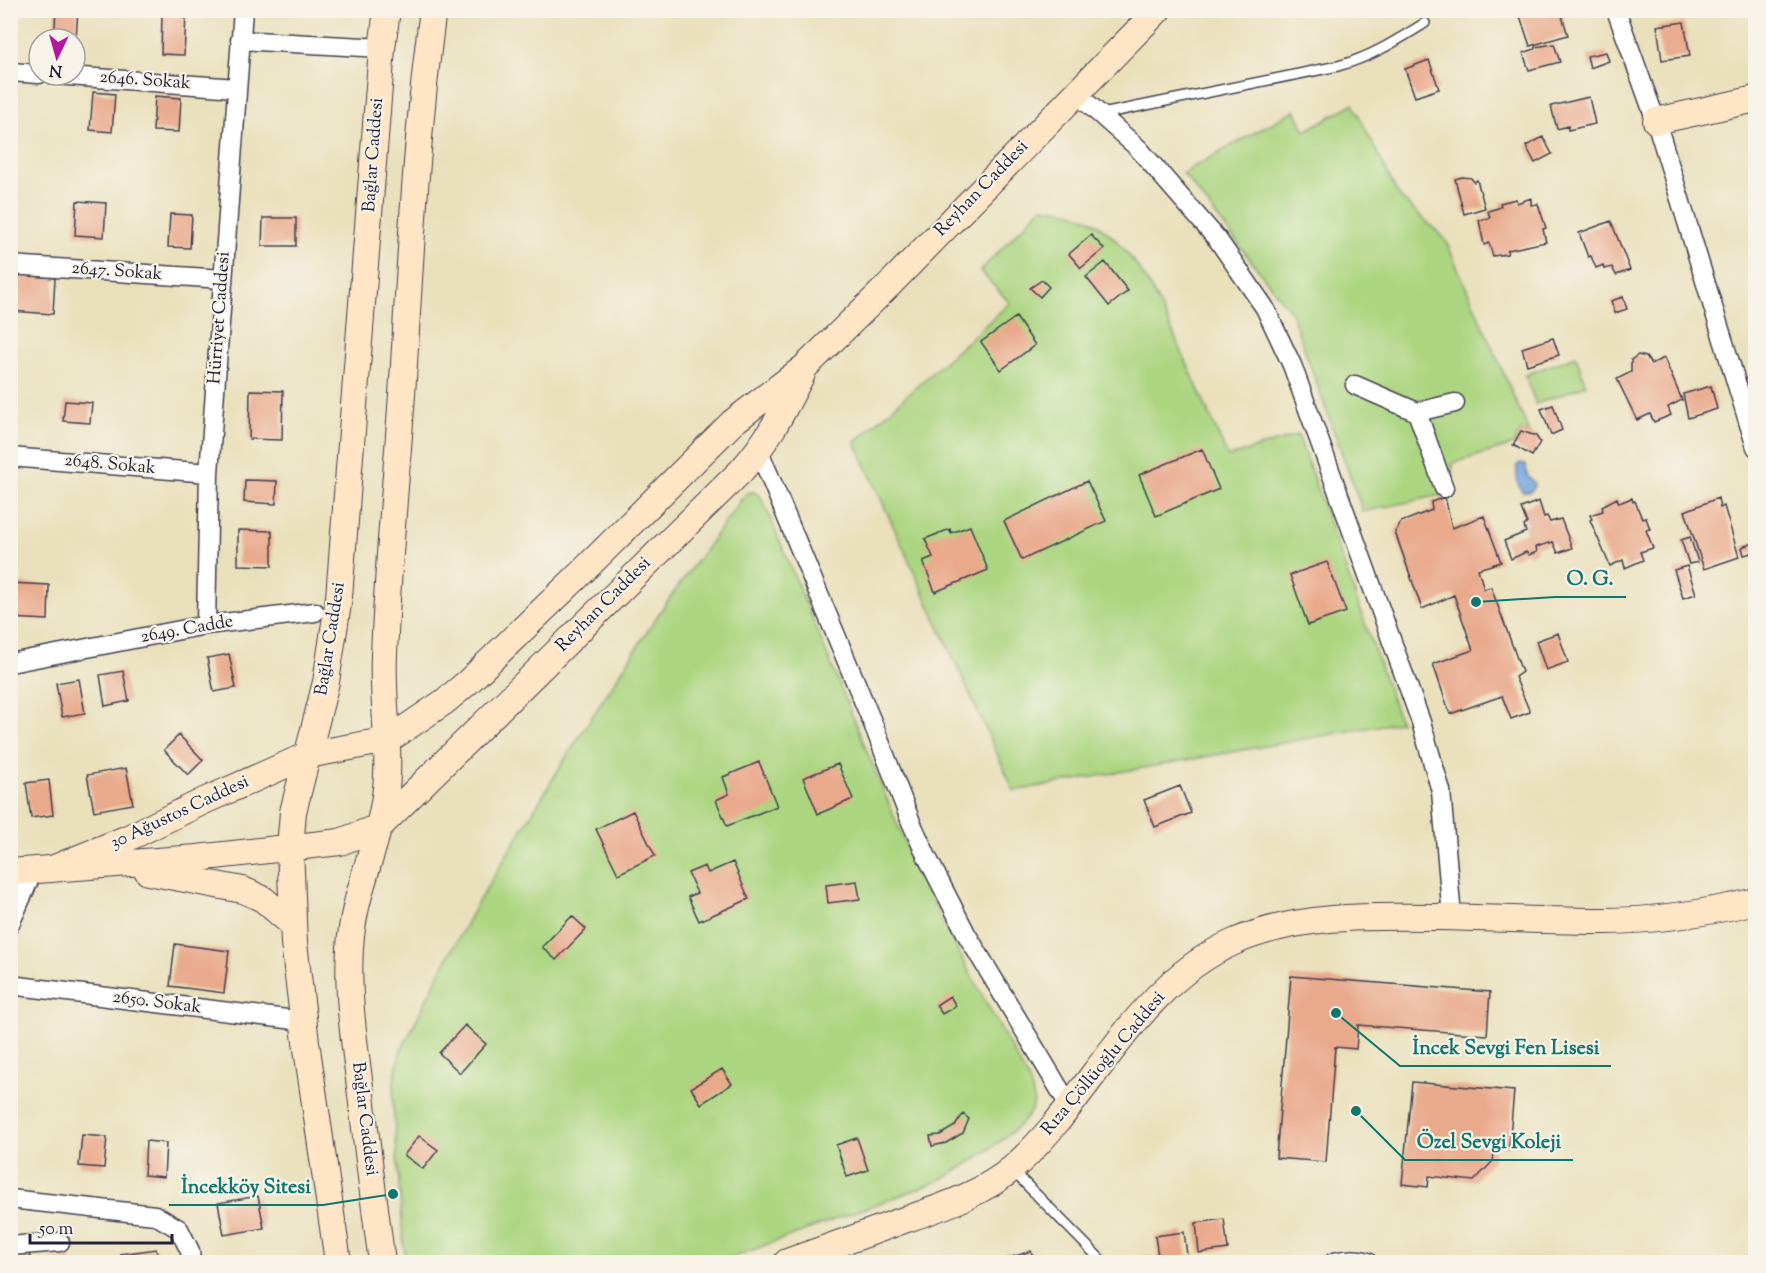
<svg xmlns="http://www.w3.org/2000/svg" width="1766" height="1273" viewBox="0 0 1766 1273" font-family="'Sorts Mill Goudy',serif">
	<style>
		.green { fill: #abd580; stroke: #667c5e; stroke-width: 1.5 }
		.water { fill: #75a7e0; stroke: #4c648e; stroke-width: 1.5 }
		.building { fill: #e9a98b }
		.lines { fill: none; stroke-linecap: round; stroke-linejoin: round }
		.lane-casing { stroke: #403e4e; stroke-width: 12 }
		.street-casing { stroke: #403e4e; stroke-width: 21 }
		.secondary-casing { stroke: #403e4e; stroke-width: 28 }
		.lane { stroke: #fff; stroke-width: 9 }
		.street { stroke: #fff; stroke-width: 18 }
		.secondary { stroke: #fde5c5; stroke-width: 26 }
		.labels { text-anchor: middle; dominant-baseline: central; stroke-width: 4.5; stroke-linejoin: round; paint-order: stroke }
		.street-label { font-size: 18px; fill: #22223b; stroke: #f7f3e8 }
		.leader { fill: none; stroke: #0f766e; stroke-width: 2 }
		.callout-dot { fill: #0f766e; stroke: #f7f3e8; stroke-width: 2 }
		.callout-label { font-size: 20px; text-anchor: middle; font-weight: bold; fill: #0f766e; stroke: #f7f3e8; stroke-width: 4.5; stroke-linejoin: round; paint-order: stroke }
	</style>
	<rect width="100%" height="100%" fill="#f7f3e8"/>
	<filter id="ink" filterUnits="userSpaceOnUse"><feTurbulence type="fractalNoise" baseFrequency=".0167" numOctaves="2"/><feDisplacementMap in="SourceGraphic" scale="12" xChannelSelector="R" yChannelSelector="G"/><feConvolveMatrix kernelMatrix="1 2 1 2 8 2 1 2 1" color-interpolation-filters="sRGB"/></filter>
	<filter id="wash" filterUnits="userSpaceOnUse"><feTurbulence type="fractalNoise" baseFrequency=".008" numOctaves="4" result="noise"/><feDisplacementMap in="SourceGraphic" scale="24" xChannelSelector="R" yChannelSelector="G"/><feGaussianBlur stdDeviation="1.35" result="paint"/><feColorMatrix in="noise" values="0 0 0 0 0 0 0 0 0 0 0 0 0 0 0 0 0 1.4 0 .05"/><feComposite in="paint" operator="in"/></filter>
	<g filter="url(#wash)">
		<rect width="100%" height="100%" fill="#e9e0bb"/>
		<path class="green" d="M1353 104 1399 196 1445 239 1530 434 1521 431 1513 445 1453 463 1450 493 1363 512 1291 312 1183 173 1295 110 1305 131Z
			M1042 207C1059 209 1076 211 1091 220 1141 252 1165 316 1189 368 1202 398 1215 427 1228 457L1298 435 1400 722 1014 791 855 442 1010 303 980 271Z
			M1576 356 1586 385 1536 404 1525 375Z
			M754 492 760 496 767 510 913 862 945 927 1028 1079C1031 1088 1035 1097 1033 1106 1027 1129 954 1174 931 1184L720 1262H405L393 1103 394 1081 399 1055 442 968 478 902 570 751 662 609 741 500 747 493Z"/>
		<path class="water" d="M1521 463 1526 465 1527 475 1534 482V488L1529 492H1523C1517 487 1516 472 1517 465Z"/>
		<g id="blocks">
			<path class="building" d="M56 10H78L76 39H54Z
				M1527 10H1560L1568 35 1530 46 1519 13Z
				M162 15 186 16 184 55 161 54Z
				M1684 22 1690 56 1662 60 1657 26Z
				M1554 44 1560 62 1529 70 1523 53 1535 49V47Z
				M1606 52 1609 61 1590 68 1587 56Z
				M1429 60 1439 89 1415 97 1405 69Z
				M93 92 115 94 112 132 90 130Z
				M155 96 181 98 179 132 153 131Z
				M1589 97 1595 124 1568 130V126L1557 129 1551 106Z
				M1543 137 1552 154 1535 163 1526 146Z
				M1462 177 1471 178 1474 182 1477 180 1485 208 1464 214 1455 179Z
				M1531 198V205L1538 204 1546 228 1543 229 1546 242 1508 250 1507 254 1493 256 1489 243 1484 245 1479 220 1490 218 1488 211 1498 208 1501 206 1500 203 1516 199 1517 203Z
				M77 201 106 203 104 237 75 235Z
				M170 214 192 215 190 248 168 247Z
				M263 218H296V246H262Z
				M1611 221 1630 270 1616 275 1612 267 1604 269 1603 265 1596 268 1591 256 1588 257 1579 233Z
				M1091 235 1104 249 1081 268 1069 254Z
				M1105 262 1128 291 1109 306 1086 277Z
				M13 274 55 278 53 314 10 311Z
				M1042 280 1049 287 1040 297 1030 288Z
				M1623 297 1627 309 1615 313 1611 301Z
				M1016 317 1035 345 1001 370 981 342Z
				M1553 338 1559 355 1527 365 1522 348Z
				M1638 355 1646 357 1651 364 1664 358 1682 400 1668 407 1671 415 1654 422 1650 414 1637 420 1617 379 1631 372V360Z
				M1711 386 1717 409 1688 418 1683 394Z
				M250 390 283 391 282 440 249 439Z
				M65 401 92 403 90 423 63 421Z
				M1553 405 1562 430 1551 435 1541 409Z
				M1521 431 1536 436 1540 442 1532 456 1513 445Z
				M1202 449 1219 489 1156 516 1139 475Z
				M245 480 277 481 276 504 244 502Z
				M1087 481 1106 521 1022 560 1004 521Z
				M1445 497 1452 528 1484 516 1501 562 1478 569 1484 589 1491 587 1522 672 1515 677 1530 712 1511 719 1502 696 1450 714 1433 664 1473 650 1454 595 1422 609 1395 532 1401 522 1432 510 1431 502Z
				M1617 498 1619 503 1632 498 1633 502 1635 501 1642 519 1646 518 1650 529 1646 530 1653 548 1640 552 1643 560 1625 568 1623 560 1610 566 1590 520 1592 519 1590 515 1603 511 1602 506Z
				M1718 498 1720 508 1724 506 1739 557 1704 569 1685 511Z
				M1539 501 1544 517 1547 516 1550 522 1561 519 1572 548 1558 553 1553 542 1536 547 1537 552 1529 555 1526 552 1511 559 1504 541 1526 532 1524 526 1527 523 1521 508Z
				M970 526 988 570 935 592 923 561 933 557 925 539 950 529 951 533Z
				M238 530 272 531V566L238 565Z
				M1690 537 1698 562 1689 564 1681 540Z
				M1755 542V552L1744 555 1742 547Z
				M1327 562 1346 612 1308 625 1290 575Z
				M1687 566 1696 594 1683 598 1674 570Z
				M10 583 49 585 48 620 10 618Z
				M1558 633 1568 662 1546 670 1536 641Z
				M229 654 236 688 214 692 207 658Z
				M123 671 129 701 105 706 100 675Z
				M79 679 85 713 62 717 56 683Z
				M179 735 203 760 188 775 164 750Z
				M759 762 777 806 727 826 716 800 729 794 723 777Z
				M838 764 853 799 818 814 803 778Z
				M126 768 133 804 94 811 87 775Z
				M49 780 53 815 31 818 26 783Z
				M1180 786 1191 813 1155 827 1144 800Z
				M633 811 655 856 618 874 596 829Z
				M733 862 749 899 699 921 688 897 697 893 688 873 705 866 708 873Z
				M857 881 860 899 828 903 826 885Z
				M572 916 586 929 556 960 542 947Z
				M175 944 229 951 224 993 170 986Z
				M1291 976 1490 992 1487 1035 1358 1025 1356 1049 1335 1047 1326 1162 1276 1158Z
				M950 996 956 1006 942 1014 936 1005Z
				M10 1011 16 1012 12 1052H10Z
				M465 1025 486 1044 460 1073 439 1053Z
				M722 1069 732 1084 701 1104 691 1088Z
				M1412 1082 1514 1091 1509 1147 1495 1145 1493 1161 1474 1181 1429 1176 1428 1187 1402 1184Z
				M963 1114 969 1119 963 1133 946 1143 932 1146 930 1136 940 1135 955 1126Z
				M82 1135 107 1137 104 1168 79 1166Z
				M419 1136 438 1150 423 1169 404 1155Z
				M857 1138 868 1170 847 1177 836 1145Z
				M146 1141 166 1143 164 1177 144 1175Z
				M258 1196 264 1228 224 1235 218 1203Z
				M1224 1219 1228 1249 1199 1253 1196 1223Z
				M1184 1232 1188 1262H1159L1155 1236Z
				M156 1249 159 1262H122L121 1254Z
				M1031 1251 1035 1262H996Z
				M29 1252 31 1262H10V1255Z
				M71 1258V1262H50V1261Z"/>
		</g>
	</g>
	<g filter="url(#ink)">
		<use href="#blocks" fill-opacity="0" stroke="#403e4e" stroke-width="1.5"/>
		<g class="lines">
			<defs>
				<path id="lane" d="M1102 114 1338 66C1371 57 1396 41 1425 23
					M1013 1171 1103 1262"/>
				<path id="street" d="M1616 10 1656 121 1756 447
					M240 40 382 48
					M10 72 39 74
					M54 75 237 88
					M1077 94 1138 148 1218 240 1265 308 1292 365 1421 722 1441 791 1452 917
					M10 265 223 279
					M1355 385 1417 412 1444 488
					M1417 412 1455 403
					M759 451 873 724 911 822 927 857 967 935 1069 1105
					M10 457 209 473
					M206 625 209 473 243 10
					M10 663 206 625 315 612
					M10 924 33 871
					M10 985 303 1021
					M10 1199 155 1215 179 1229 190 1251 191 1262
					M10 1246 60 1242
					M1334 1262C1346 1259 1357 1258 1368 1262"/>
				<path id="secondary" d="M1656 121 1756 99
					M52 869 128 838 204 801 308 755 388 740 444 702 467 683 577 577 733 422 805 367 891 283 1158 10
					M10 872 197 858 340 842 379 827 741 471C769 440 783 411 802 374
					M148 872 243 890 263 899 293 925
					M338 1262 306 1042 294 943 290 848 293 812 326 682 339 597 382 48 387 10
					M382 1262C374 1204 367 1145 360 1087 354 1041 347 994 350 948 353 888 385 834 387 775 389 735 382 695 384 655 388 558 398 461 404 364 411 246 417 128 433 10
					M787 1262C825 1249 863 1235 901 1221 939 1208 983 1194 1014 1167 1092 1098 1134 986 1234 942 1298 914 1371 916 1439 917 1494 918 1549 921 1604 921 1654 921 1706 913 1756 901"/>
			</defs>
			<use href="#lane" class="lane-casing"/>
			<use href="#street" class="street-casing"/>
			<use href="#secondary" class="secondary-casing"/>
			<use href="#lane" class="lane"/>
			<use href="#street" class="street"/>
			<use href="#secondary" class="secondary"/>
		</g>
	</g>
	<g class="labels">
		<g class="street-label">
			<text transform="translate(145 81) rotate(4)">2646. Sokak</text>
			<text transform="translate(374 155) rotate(-86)">Bağlar Caddesi</text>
			<text transform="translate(982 189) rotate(-46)">Reyhan Caddesi</text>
			<text transform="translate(117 272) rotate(4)">2647. Sokak</text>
			<text transform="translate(220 318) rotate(-86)">Hürriyet Caddesi</text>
			<text transform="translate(110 465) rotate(5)">2648. Sokak</text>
			<text transform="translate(604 605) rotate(-45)">Reyhan Caddesi</text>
			<text transform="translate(187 630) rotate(-10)">2649. Cadde</text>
			<text transform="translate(331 639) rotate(-81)">Bağlar Caddesi</text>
			<text transform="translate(180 813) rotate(-25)">30 Ağustos Caddesi</text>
			<text transform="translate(157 1003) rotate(7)">2650. Sokak</text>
			<text transform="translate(1104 1064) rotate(-50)">Rıza Çöllüoğlu Caddesi</text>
			<text transform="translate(364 1119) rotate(83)">Bağlar Caddesi</text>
		</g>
	</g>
	<path class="leader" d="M1476 602L1555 597H1626M1336 1013L1400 1066H1611M1356 1111L1405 1160H1573M393 1194L323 1205H169"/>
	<g class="callout-dot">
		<circle cx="1476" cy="602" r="6"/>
		<circle cx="1336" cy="1013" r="6"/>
		<circle cx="1356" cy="1111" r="6"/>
		<circle cx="393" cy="1194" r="6"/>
	</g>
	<g class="callout-label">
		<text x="1590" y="585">O. G.</text>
		<text x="1506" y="1054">İncek Sevgi Fen Lisesi</text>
		<text x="1489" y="1148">Özel Sevgi Koleji</text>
		<text x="246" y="1193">İncekköy Sitesi</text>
	</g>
	<rect width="1766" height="1273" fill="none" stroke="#f7f3e8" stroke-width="36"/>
	<g transform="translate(57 57) rotate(185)"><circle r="28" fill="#f7f3e8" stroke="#a29fa3" stroke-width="1.5"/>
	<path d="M0-4.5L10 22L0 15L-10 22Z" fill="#b5179e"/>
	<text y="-9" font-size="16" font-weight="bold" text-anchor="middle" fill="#22223b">N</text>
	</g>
	<path d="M30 1234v9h142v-9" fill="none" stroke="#22223b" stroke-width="3"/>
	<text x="39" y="1234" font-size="18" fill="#22223b" stroke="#f7f3e8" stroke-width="4.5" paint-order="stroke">50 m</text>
</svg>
